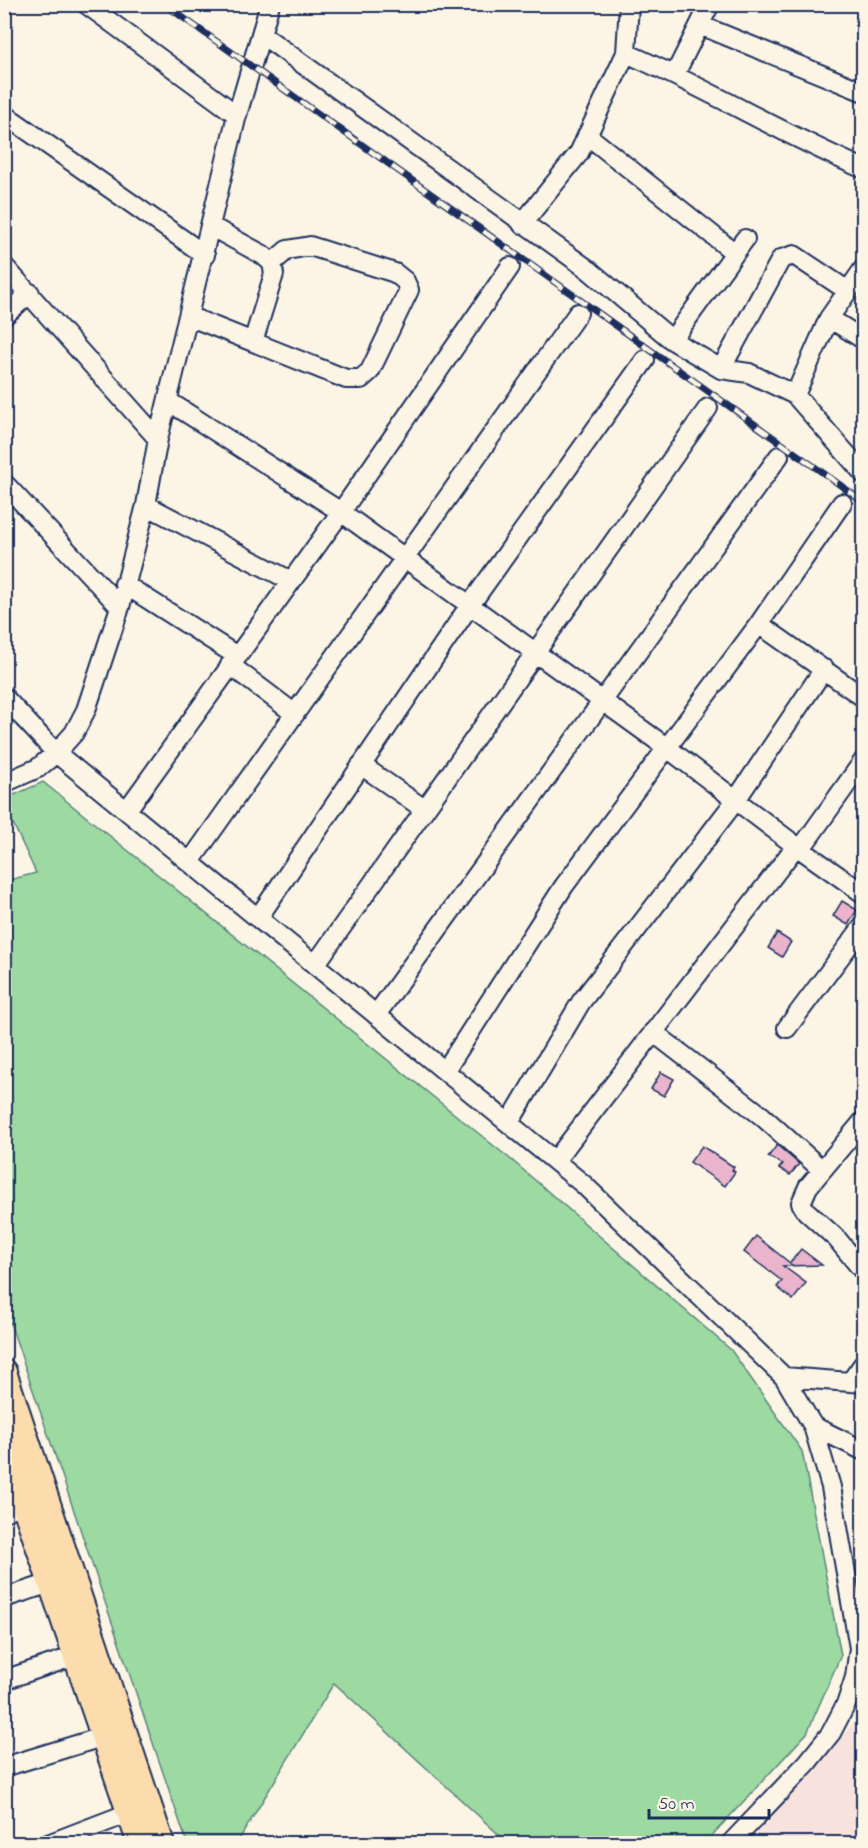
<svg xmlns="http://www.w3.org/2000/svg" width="868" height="1848" viewBox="0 0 868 1848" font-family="'Indie Flower',sans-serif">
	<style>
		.built { fill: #f7e2de }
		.green { fill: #9ddaa1; stroke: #5c8480; stroke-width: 1.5 }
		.building { fill: #eab4cd; stroke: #1b2f5e; stroke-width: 1.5 }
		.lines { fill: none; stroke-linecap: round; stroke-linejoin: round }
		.minor-casing { stroke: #1b2f5e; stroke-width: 22 }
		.major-casing { stroke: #1b2f5e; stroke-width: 28 }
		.minor { stroke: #fcf5e5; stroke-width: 18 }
		.major { stroke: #fcdcac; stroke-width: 24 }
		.rail-casing { stroke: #1b2f5e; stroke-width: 7 }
		.rail { stroke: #fcf5e5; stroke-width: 4.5; stroke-dasharray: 14; stroke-linecap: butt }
	</style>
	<rect width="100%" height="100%" fill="#fcf5e5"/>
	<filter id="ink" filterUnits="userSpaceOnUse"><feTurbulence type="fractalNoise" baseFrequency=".0167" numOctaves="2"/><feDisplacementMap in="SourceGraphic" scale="12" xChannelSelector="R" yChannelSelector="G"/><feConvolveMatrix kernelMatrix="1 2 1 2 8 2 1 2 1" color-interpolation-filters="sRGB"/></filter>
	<g filter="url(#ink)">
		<path class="built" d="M863 1712V1843H749Z"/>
		<path class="green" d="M43 782 514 1162 731 1350 802 1451 841 1655 807 1733 705 1843H508L334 1683 237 1843H187L5 1308V881L36 873 5 806V799Z"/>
		<path class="building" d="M842 901 857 910 848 925 833 916Z
			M777 933 791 942 782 957 768 948Z
			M661 1072 674 1079 664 1096 651 1089Z
			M777 1145 799 1164 790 1175 779 1168 783 1164 768 1157Z
			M702 1146 734 1167 732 1170 735 1172 725 1186 690 1162Z
			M756 1236 790 1263 801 1249 822 1265 783 1266 806 1283 793 1300 777 1287 782 1281 744 1252Z"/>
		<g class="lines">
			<defs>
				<path id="minor" d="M86 4 237 115
					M863 4 864 5
					M700 25 864 92
					M261 34 589 270 672 340 721 369 749 373 795 395 864 474
					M626 53C707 88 782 134 864 169
					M675 74 710 4
					M4 114 205 255
					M587 135 735 253
					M522 224 579 153 626 53 629 4
					M212 227 263 255 272 263 274 274 253 342
					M4 266 158 439
					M4 316 30 293
					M188 316 346 379H361L370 371 409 290 405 281 395 273 310 246 287 250 272 263
					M829 318 864 340
					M672 340 745 239
					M721 369 781 259 794 255 848 291
					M795 395 829 318 864 268
					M168 401 341 512 666 747 796 846 864 894
					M4 483 120 607
					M146 505 291 581
					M124 584 237 656
					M759 624 864 698
					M230 665 295 714
					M4 697 56 753 583 1184 784 1377 813 1426 831 1487 859 1648 855 1677 847 1702 831 1733 807 1763 730 1844
					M361 765 424 809
					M4 783 38 768 56 753 74 733 86 710 120 607 146 505 158 439 237 115 270 4
					M127 810 341 512 510 267
					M800 850 864 760
					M190 862 578 313
					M258 918 470 605 645 360
					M315 965 708 408
					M376 1015 779 456
					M787 1028 864 925
					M653 1032 762 1116 822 1170
					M445 1071 564 886 759 624 842 503
					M864 1120 808 1187 801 1203 806 1211 837 1239 864 1272
					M509 1123 581 1002 736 800 824 669
					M555 1161 796 846
					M784 1377 864 1383
					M851 1381 864 1363
					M813 1426 864 1451
					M4 1512 23 1503
					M4 1598 63 1579
					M4 1680 75 1656
					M4 1767 115 1733
					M48 1844 129 1813"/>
				<path id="major" d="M4 1372 162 1844
					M4 1446 140 1844"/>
			</defs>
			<use href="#minor" class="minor-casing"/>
			<use href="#major" class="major-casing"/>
			<use href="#minor" class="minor"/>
			<use href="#major" class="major"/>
			<defs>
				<path id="rail" d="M164 4 864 502"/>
			</defs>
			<use href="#rail" class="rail-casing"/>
			<use href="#rail" class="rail"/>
		</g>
	</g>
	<rect width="868" height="1848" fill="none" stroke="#fcf5e5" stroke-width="24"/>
	<rect x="12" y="12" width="844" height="1824" fill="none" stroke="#1b2f5e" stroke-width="2" filter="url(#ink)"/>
	<path d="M649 1809v9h120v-9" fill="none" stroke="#1b2f5e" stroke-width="3"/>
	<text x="658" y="1809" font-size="18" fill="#1b2f5e" stroke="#fcf5e5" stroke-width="4.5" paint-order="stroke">50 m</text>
</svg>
